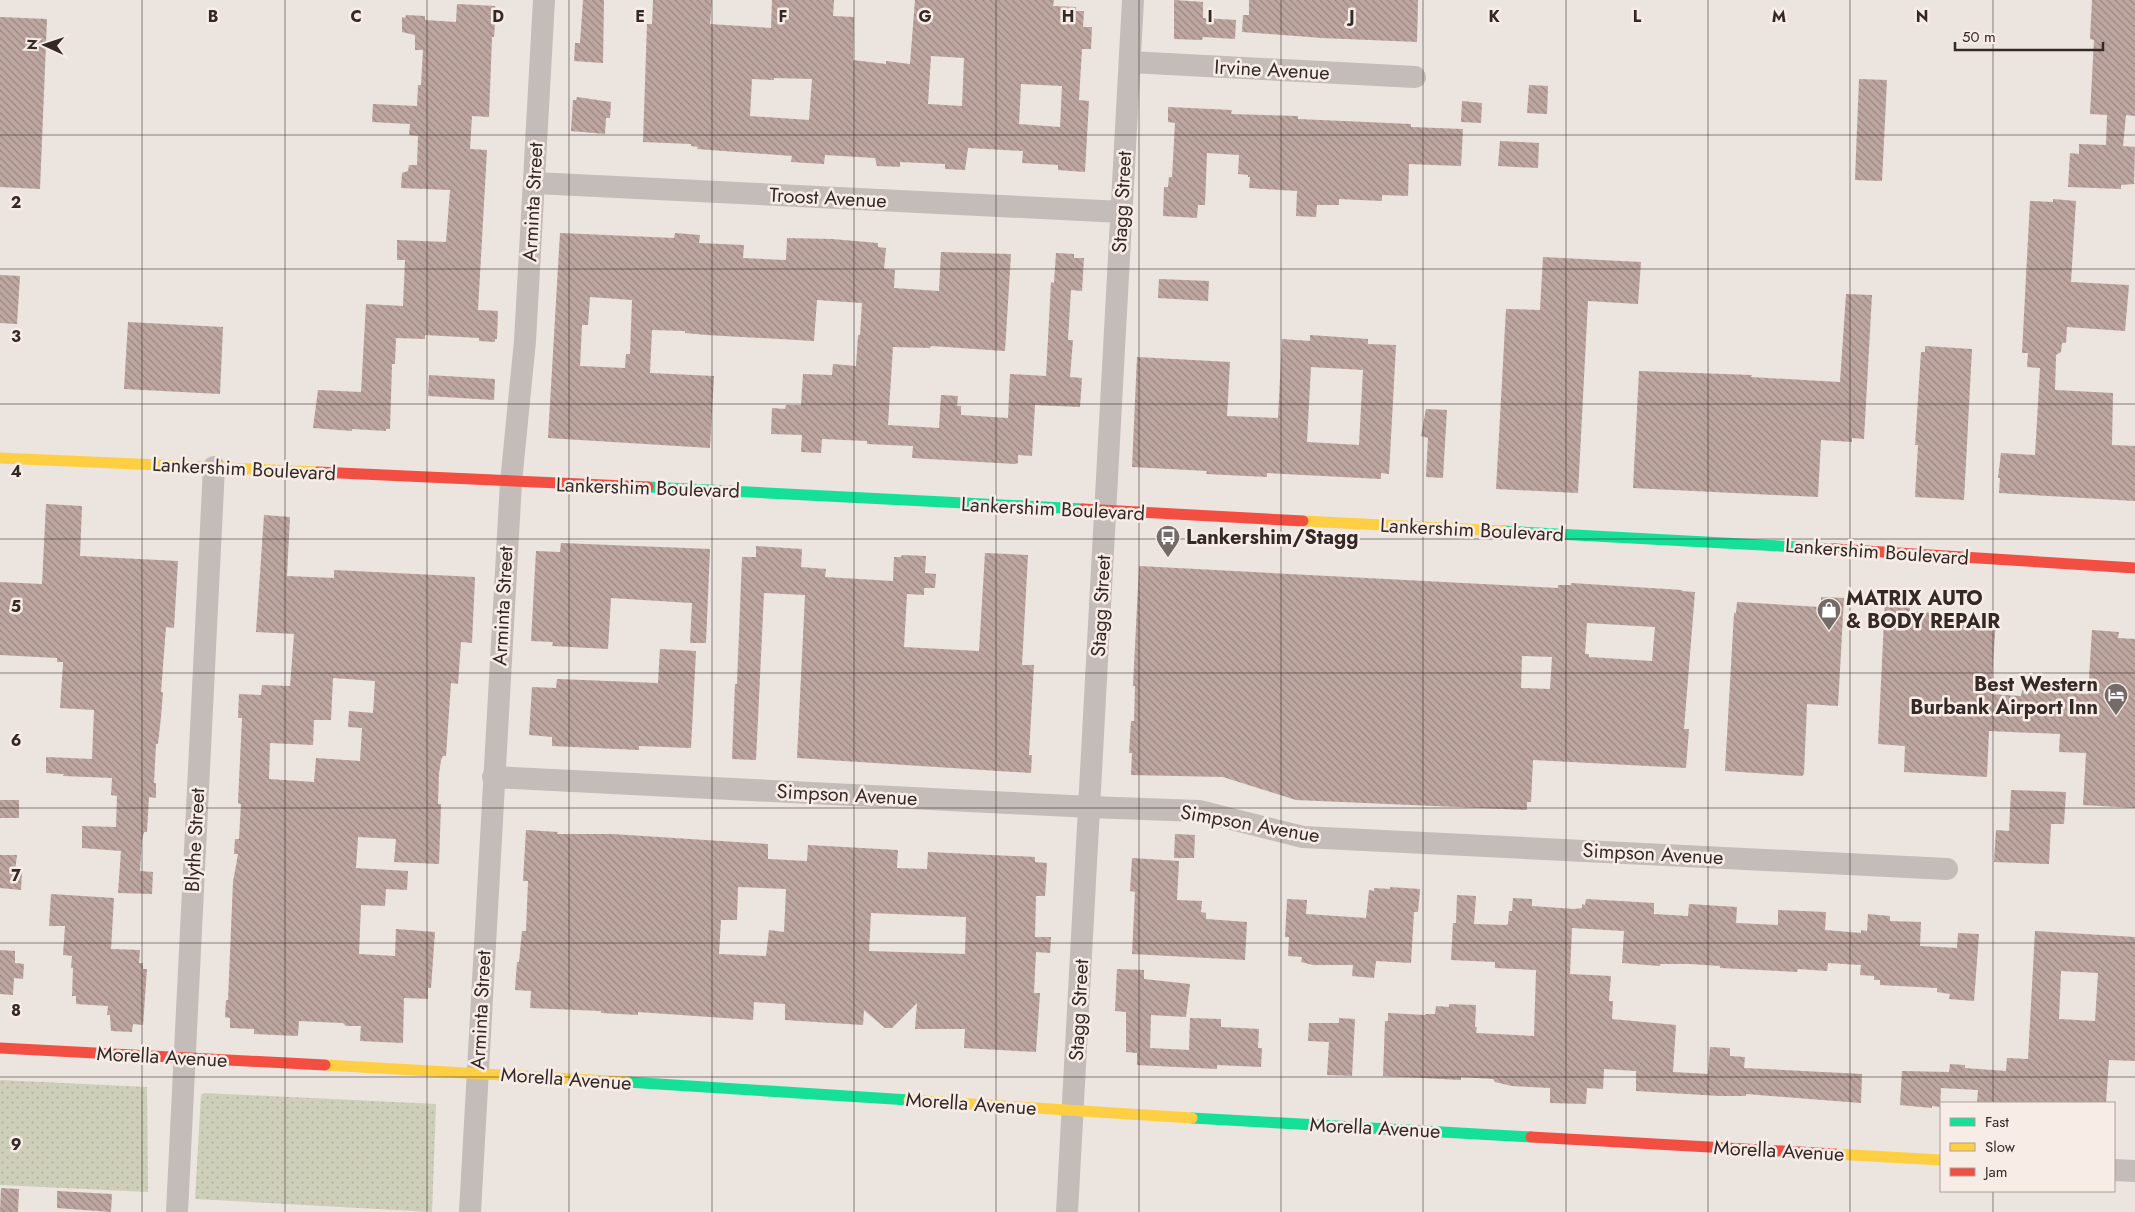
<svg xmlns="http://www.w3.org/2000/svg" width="2135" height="1212" viewBox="0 0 2135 1212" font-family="Jost,sans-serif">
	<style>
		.grass { fill: url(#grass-dots) }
		.building { fill: url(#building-back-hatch); fill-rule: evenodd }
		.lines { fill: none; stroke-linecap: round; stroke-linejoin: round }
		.street { stroke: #c3bcb8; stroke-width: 22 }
		.fast { stroke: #16e098; stroke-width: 11 }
		.slow { stroke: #ffcf43; stroke-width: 11 }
		.jam { stroke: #f24e42; stroke-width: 11 }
		.grid { fill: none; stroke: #342927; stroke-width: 1; stroke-opacity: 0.55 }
		.labels { text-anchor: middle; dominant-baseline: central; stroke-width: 5; stroke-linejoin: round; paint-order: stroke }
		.street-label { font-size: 20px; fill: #342927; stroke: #f8ede6 }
		.poi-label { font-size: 20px; font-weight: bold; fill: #342927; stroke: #f8ede6; text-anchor: start }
		.grid-label { font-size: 16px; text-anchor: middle; font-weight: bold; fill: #342927; stroke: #f8ede6; stroke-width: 5; stroke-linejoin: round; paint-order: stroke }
	</style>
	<defs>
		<pattern id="grass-dots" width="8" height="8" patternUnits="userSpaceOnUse" patternTransform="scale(1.25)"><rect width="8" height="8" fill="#cecfb9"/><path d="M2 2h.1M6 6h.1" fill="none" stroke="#b2b29f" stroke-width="1.8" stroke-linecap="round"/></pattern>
		<pattern id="building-back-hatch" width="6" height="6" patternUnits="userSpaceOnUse" patternTransform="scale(1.25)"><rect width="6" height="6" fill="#bea6a1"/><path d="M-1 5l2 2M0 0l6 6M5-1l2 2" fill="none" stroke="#9b8783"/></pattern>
	</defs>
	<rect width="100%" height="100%" fill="#ebe4df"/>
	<path class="grass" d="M0 1080 147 1087 148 1192 0 1185Z
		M204 1093 436 1104 432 1212 195 1199 201 1095Z"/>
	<path class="building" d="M583 0H604L603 63 574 61 575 43H580Z
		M653 0H712L710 24 771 28 772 0H834L833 16 854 17 853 60 886 64V61L910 64 915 0H1054L1053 6 1076 7V11H1084L1083 27H1092L1091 49H1082L1079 100 1089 101 1085 172 1058 170V165L1022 163 1023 151 968 148 965 170 945 169V164L900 162V167L877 166 875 158 825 155 824 164 791 162 792 156 697 149 698 147 691 146V144L643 142 647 24H652ZM931 56 964 58 962 106 928 104ZM774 78 812 79 809 120 750 116 752 79 774 80ZM1021 84 1062 86 1060 127 1019 124Z
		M1174 0 1203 2V18L1236 20 1235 39 1203 37 1202 40 1174 39Z
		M1249 0H1418L1417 42 1322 38 1242 32 1243 15H1249Z
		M2092 0H2135V116L2126 115 2123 146 2135 147 2134 184 2121 185V189L2068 187 2070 153 2079 154V144L2106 145 2107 115 2090 114 2094 40 2090 39Z
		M457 4 495 6 496 9 494 37H492L489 117 472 116 470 149 487 150 478 310 498 311 497 339H495V342L479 341V338L425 335V339L396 338 395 364H392L390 429H386V431L352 429V431L313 428 318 390 361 392 366 304 403 306 405 260H397V240L446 242 450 190 401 188 402 173 408 171 409 165H417L418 136 409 135 410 124 372 122 373 104 417 106 418 85H421L423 50H415V35L402 32V17L405 18 406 15 425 16V20L456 22Z
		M0 17 47 19 40 189 0 187Z
		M1859 79 1887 80 1882 181 1855 180Z
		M1529 85 1548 86 1547 114 1527 113Z
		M577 97 611 102 610 118H606L605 134 571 131 573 100H576Z
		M1462 101 1482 103 1481 123 1461 122Z
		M1168 107 1232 110 1231 114 1298 116V119L1411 124V127L1463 129 1461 166 1409 164 1408 196 1382 195V201L1339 199V205H1317L1316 217 1296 216 1297 191 1249 188 1250 177H1248V175L1238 174 1239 155 1207 153 1205 205H1198L1197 218 1163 216 1164 187H1168L1169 177H1172L1175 123 1168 122Z
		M1500 141 1539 143 1538 168 1498 166Z
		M2053 199 2076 201 2071 282 2129 285 2125 331 2067 327 2066 343H2062L2061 352 2056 355 2055 390 2113 393 2112 445 2135 446V501L1999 493 2000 478H1998L2001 453 2035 455 2040 368 2027 367 2028 353H2022L2030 201 2053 202Z
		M560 233 674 238 675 233 700 235 699 243 744 245 743 258 786 260 787 238 832 239 878 243V247L886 248 884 269 895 270 894 288 939 291 941 252 1011 254 1005 351 931 346 930 348 893 347 888 425 939 428 941 395 958 396 957 406H961V415L1008 418 1010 374 1046 376 1051 282 1054 283 1056 253 1074 254V258H1084L1082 291 1071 290 1068 340H1073L1070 377 1082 378 1080 407 1035 405 1032 456 1018 455V463L1015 464 912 458 913 446 867 444V441L822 439 821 453 801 452 802 435 771 434 772 408 785 409 786 405H801L803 374 832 375 833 364 856 366 858 335H860L862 303 817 300 814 341 707 335 685 333V331L652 330 650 373 714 376 710 448 548 438ZM590 297 632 300 630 354H626L625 368 580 366 582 325H588Z
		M1543 257 1641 262 1638 304 1588 301 1578 493 1496 489 1506 309 1540 310Z
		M0 275 20 276 17 324 0 323Z
		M1159 279 1209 281 1208 301 1158 298Z
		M1846 294 1872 295 1864 439 1852 438V442L1821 440 1818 497 1633 488 1639 371 1752 375 1751 377 1840 382Z
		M128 322 223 327 220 394 124 389Z
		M1310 335 1368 339V344L1396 345 1389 474 1381 473V479L1267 473V477L1206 474 1207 471 1132 467 1137 357 1230 362 1227 416 1278 418 1282 339 1310 341ZM1311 367 1363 370 1359 445 1307 442Z
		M1925 346 1972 349 1964 500 1915 497 1918 445H1915L1921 352H1925Z
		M429 375 495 379 494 400 428 396Z
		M1426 409 1447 410 1443 478 1426 477 1428 438 1421 436Z
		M46 504 82 506 80 556 178 561 174 628 166 627 161 692H163L161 717 158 744H156L154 783H156V798L149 797 147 832H144L142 840 140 871 153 872 152 894 118 893 121 851 82 848V826L116 827 117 796 111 795 112 778 63 776 64 774 46 773V757L92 759 94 710 60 708 63 664V662H57V658L0 655V582L42 584Z
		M264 515 290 517 287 576 334 578V570L475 577 472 643 461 642 458 684 451 683 446 756H443L441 760 439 774 438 804H441L439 864 394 862 396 839 358 837 356 868 408 871 407 890 386 889 385 906 361 905 359 954 395 956 396 929 435 932 431 988H428V999L404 998 403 1043 360 1041 361 1026H346L343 1023 299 1021 298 1036 254 1034V1029L230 1028V1018L225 1017 226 1000H228L233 882 238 854H234L235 839H239L241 804 238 803 242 718H238L239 694 261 695 262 685 290 686 294 634 256 632ZM333 678 375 681 373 713 349 711 348 727 362 728 360 761 316 758 314 782 269 779 270 743 313 745 314 720H331Z
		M561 543 710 549 706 643H690L692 603 611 598 608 649 552 646 553 642 531 641 536 551 560 552Z
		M756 546 802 549 801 567 826 569 825 577 893 581 894 557H901L902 555 926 556 925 573 936 574 935 588H924V595L907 594 904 647 979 651 985 553 1028 555 1022 665H1034L1029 755H1032L1031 773 797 758 805 595 764 593 756 760 732 759 735 684H737L742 557H756Z
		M1139 566 1558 588V585H1571V583L1682 590V591L1695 592 1684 729H1689L1686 768 1533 760 1531 802H1527V810L1296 800 1223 777 1131 775 1132 753H1129L1131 721H1134L1135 686H1133ZM1587 623 1655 627 1652 661 1589 657V654H1585ZM1522 656 1552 657 1550 689 1521 688Z
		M1821 597 1844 598 1838 706 1807 704 1804 774 1802 776 1725 771 1734 613H1736L1737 602 1821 607Z
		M1885 600 1910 601V611L1937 613V616L1996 619 1991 694 2021 696 2022 690 2088 694 2092 630 2119 632 2118 638 2135 639V808L2083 805 2086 753 2059 752 2060 734 1989 731 1987 777 1904 772 1905 746 1878 744Z
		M660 649 696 651 691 748 639 746V750L552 746V737L529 735 532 687 556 688 557 679 658 683Z
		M2011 790 2066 792 2064 824H2051L2049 864 1994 862 1996 830 2009 831Z
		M0 800H19V818H0Z
		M526 830 558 832 557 834H612L768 844V859L807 861 808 845 898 850 897 868 927 869 928 852 1035 857V862L1047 863 1045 896H1036L1035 937H1051L1050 953 1036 952 1034 993H1040L1036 1052 964 1048 965 1029H915L917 1003 892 1028H885L864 1010 863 1025 785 1020V1004L754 1002 753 1020 638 1012V1015L601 1013V1011L530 1008 531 991 515 990 517 962H519L522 931H526L528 881H523ZM738 887 786 889 784 932 769 930 766 956 719 954 721 920H737ZM871 913 966 917 965 954 869 951Z
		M1175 834 1195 835 1194 858H1174Z
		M0 855H17L15 871 22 872 21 890 0 888Z
		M1132 858 1179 861 1177 900 1202 901 1201 912 1206 913V919L1247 922 1245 960 1132 954 1135 892 1130 891Z
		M1390 887 1420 889 1418 912H1414L1411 963 1376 961 1374 978 1352 976 1353 965H1313L1301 962 1302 957 1288 956 1289 937H1285L1287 899 1307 900 1306 914 1366 918 1369 890 1374 891V888L1390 889Z
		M51 894 114 898 111 949 140 950 139 963H143V969H147L143 1025 133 1024 132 1032 111 1031 110 1015H107L108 1006 76 1004V996H72L73 968H71L72 956 63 955 65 926H49Z
		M1457 895 1476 896 1474 924 1506 925 1508 924 1509 911H1512L1513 898 1532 899V906L1574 909 1582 908V904L1585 905 1586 899 1654 903V914L1688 916 1689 904 1737 907 1736 923 1778 925V910L1826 912 1825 930 1861 933V930L1867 931 1868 914 1890 916V921L1921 922 1920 946 1957 948 1958 933 1979 934 1974 1001 1949 999 1950 994 1937 992V988L1880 985V980H1874V976L1860 975 1861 965 1828 963 1827 971 1798 969 1797 972 1720 968V966L1690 964H1660V966L1622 963 1624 931 1572 928 1570 974 1611 976 1609 1001H1613L1612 1019 1676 1025 1673 1072 1708 1074 1710 1047 1730 1048V1056L1745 1057 1744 1068 1862 1074 1861 1103 1746 1094V1096H1720L1636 1091V1071L1604 1069 1603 1089 1587 1088 1586 1104 1550 1103V1088L1512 1086 1495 1082 1493 1079 1461 1077V1080L1383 1076 1385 1021H1388V1013L1425 1015V1014H1435L1436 1006 1449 1007V1004L1476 1005 1475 1027H1477L1476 1033 1534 1036 1536 970 1495 968V962L1451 960 1453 923H1456Z
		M2035 931 2135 937V1061L2109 1060 2106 1103H1977L1978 1090 1941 1088 1940 1107 1932 1106V1108L1900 1105 1902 1071 1949 1072 1950 1064 1965 1065V1068L2006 1071 2007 1058 2028 1059ZM2061 971 2098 973 2095 1021 2059 1019Z
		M0 950 15 951V963L24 964 23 979 14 978 13 995 0 994Z
		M1117 969 1144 970V979L1190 984 1186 1017 1151 1015 1150 1048 1189 1050 1190 1018 1221 1019V1027L1259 1029 1258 1048H1262L1261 1067 1217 1065V1069L1137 1065V1053L1126 1052V1012L1115 1011Z
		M1339 1018 1355 1019 1352 1076 1327 1075 1329 1042 1308 1041 1309 1023H1339Z
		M1 1188 19 1189 18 1212H0Z
		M57 1191 112 1194 111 1212 57 1208Z"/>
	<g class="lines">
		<path class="street" d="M1130 62 1415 77
			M535 183 1122 212
			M493 777 1090 807 1199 811 1303 837 1947 869
			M2114 1170 2135 1171
			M177 1212 214 467
			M470 1212 511 482 525 341 544 0
			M1067 1212 1133 0"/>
		<path class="fast" d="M648 487 1083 509
			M1503 531 1835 549
			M627 1082 909 1100
			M1192 1118 1531 1137"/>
		<path class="slow" d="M0 458 318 472
			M1303 521 1503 531
			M325 1065 627 1082
			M909 1100 1192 1118
			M1835 1154 1941 1160"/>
		<path class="jam" d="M318 472 648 487
			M1083 509 1303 521
			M1835 549 2135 568
			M0 1048 325 1065
			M1531 1137 1835 1154"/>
	</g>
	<path class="grid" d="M142 0V1212M285 0V1212M427 0V1212M569 0V1212M712 0V1212M854 0V1212M996 0V1212M1139 0V1212M1281 0V1212M1423 0V1212M1566 0V1212M1708 0V1212M1850 0V1212M1993 0V1103M0 135H2135M0 269H2135M0 404H2135M0 539H2135M0 673H2135M0 808H2135M0 943H2135M0 1077H2135M1993 1191V1212"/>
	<defs>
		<symbol id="bus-pin" viewBox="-11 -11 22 30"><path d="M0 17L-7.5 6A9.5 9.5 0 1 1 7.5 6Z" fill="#746a67" stroke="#f8ede6"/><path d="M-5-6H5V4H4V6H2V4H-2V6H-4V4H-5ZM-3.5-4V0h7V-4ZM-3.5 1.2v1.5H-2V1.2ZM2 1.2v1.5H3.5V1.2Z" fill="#fff"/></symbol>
		<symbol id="shop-pin" viewBox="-11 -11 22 30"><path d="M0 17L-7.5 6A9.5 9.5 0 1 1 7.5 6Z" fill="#746a67" stroke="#f8ede6"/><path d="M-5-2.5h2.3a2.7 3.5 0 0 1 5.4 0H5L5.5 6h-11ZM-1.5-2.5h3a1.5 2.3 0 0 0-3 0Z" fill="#fff"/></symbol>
		<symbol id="hotel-pin" viewBox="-11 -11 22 30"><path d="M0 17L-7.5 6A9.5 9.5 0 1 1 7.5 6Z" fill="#746a67" stroke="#f8ede6"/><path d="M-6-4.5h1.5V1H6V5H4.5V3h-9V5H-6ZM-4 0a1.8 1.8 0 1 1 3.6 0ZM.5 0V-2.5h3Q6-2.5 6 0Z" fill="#fff"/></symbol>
	</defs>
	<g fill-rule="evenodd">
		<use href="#bus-pin" x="1154" y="523" width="28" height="38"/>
		<use href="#shop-pin" x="1815" y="596" width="28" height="38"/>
		<use href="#hotel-pin" x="2102" y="681" width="28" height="38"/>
	</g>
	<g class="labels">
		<g class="street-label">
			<text transform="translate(1272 70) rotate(3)">Irvine Avenue</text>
			<text transform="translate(828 198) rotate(3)">Troost Avenue</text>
			<text transform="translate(533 202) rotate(-87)">Arminta Street</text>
			<text transform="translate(1122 202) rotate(-87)">Stagg Street</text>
			<text transform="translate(244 469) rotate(3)">Lankershim Boulevard</text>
			<text transform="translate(648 488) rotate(2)">Lankershim Boulevard</text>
			<text transform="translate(1053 509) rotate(3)">Lankershim Boulevard</text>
			<text transform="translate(1472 530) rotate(3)">Lankershim Boulevard</text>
			<text transform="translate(1877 552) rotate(4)">Lankershim Boulevard</text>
			<text transform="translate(503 606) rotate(-87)">Arminta Street</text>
			<text transform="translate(1101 606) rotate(-87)">Stagg Street</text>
			<text transform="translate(847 795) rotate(3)">Simpson Avenue</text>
			<text transform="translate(1250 824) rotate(10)">Simpson Avenue</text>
			<text transform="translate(195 840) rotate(-87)">Blythe Street</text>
			<text transform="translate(1653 854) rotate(3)">Simpson Avenue</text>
			<text transform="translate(481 1010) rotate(-87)">Arminta Street</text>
			<text transform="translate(1079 1010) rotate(-87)">Stagg Street</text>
			<text transform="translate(162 1057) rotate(3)">Morella Avenue</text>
			<text transform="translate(566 1079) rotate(4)">Morella Avenue</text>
			<text transform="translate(971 1104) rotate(4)">Morella Avenue</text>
			<text transform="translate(1375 1128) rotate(3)">Morella Avenue</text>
			<text transform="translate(1779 1151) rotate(3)">Morella Avenue</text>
		</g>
		<g class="poi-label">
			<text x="1186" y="537">Lankershim/Stagg</text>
			<text x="1846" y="598">MATRIX AUTO<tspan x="1846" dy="23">&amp; BODY REPAIR</tspan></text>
			<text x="2098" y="684" text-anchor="end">Best Western<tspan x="2098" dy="23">Burbank Airport Inn</tspan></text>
		</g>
	</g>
	<g class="grid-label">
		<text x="213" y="22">B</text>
		<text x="356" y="22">C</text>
		<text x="498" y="22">D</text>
		<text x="640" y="22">E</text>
		<text x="783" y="22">F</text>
		<text x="925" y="22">G</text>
		<text x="1068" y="22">H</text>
		<text x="1210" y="22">I</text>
		<text x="1352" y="22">J</text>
		<text x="1494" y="22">K</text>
		<text x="1637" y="22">L</text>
		<text x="1779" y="22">M</text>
		<text x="1922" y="22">N</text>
		<text x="16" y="208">2</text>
		<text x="16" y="342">3</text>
		<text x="16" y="477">4</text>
		<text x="16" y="612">5</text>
		<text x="16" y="746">6</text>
		<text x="16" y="881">7</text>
		<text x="16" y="1016">8</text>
		<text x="16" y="1150">9</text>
	</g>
	<rect x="1940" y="1102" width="175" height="90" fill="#f8ede6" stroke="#aa9f9a"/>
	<rect x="1950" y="1118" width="25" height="8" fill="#16e098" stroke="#aa9f9a"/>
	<text x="1985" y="1127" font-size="15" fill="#342927">Fast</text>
	<rect x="1950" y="1143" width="25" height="8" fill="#ffcf43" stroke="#aa9f9a"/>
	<text x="1985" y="1152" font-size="15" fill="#342927">Slow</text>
	<rect x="1950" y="1168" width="25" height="8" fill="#f24e42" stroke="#aa9f9a"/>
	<text x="1985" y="1177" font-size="15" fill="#342927">Jam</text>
	<g transform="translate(45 45) rotate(273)" stroke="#f8ede6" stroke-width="4" paint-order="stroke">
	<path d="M0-4L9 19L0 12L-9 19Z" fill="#342927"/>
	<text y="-8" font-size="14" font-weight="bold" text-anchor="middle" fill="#342927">N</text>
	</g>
	<path d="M1955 42v8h148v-8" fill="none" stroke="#342927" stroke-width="2.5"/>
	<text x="1962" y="42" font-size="15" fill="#342927" stroke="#f8ede6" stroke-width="4" paint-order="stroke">50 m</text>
</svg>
